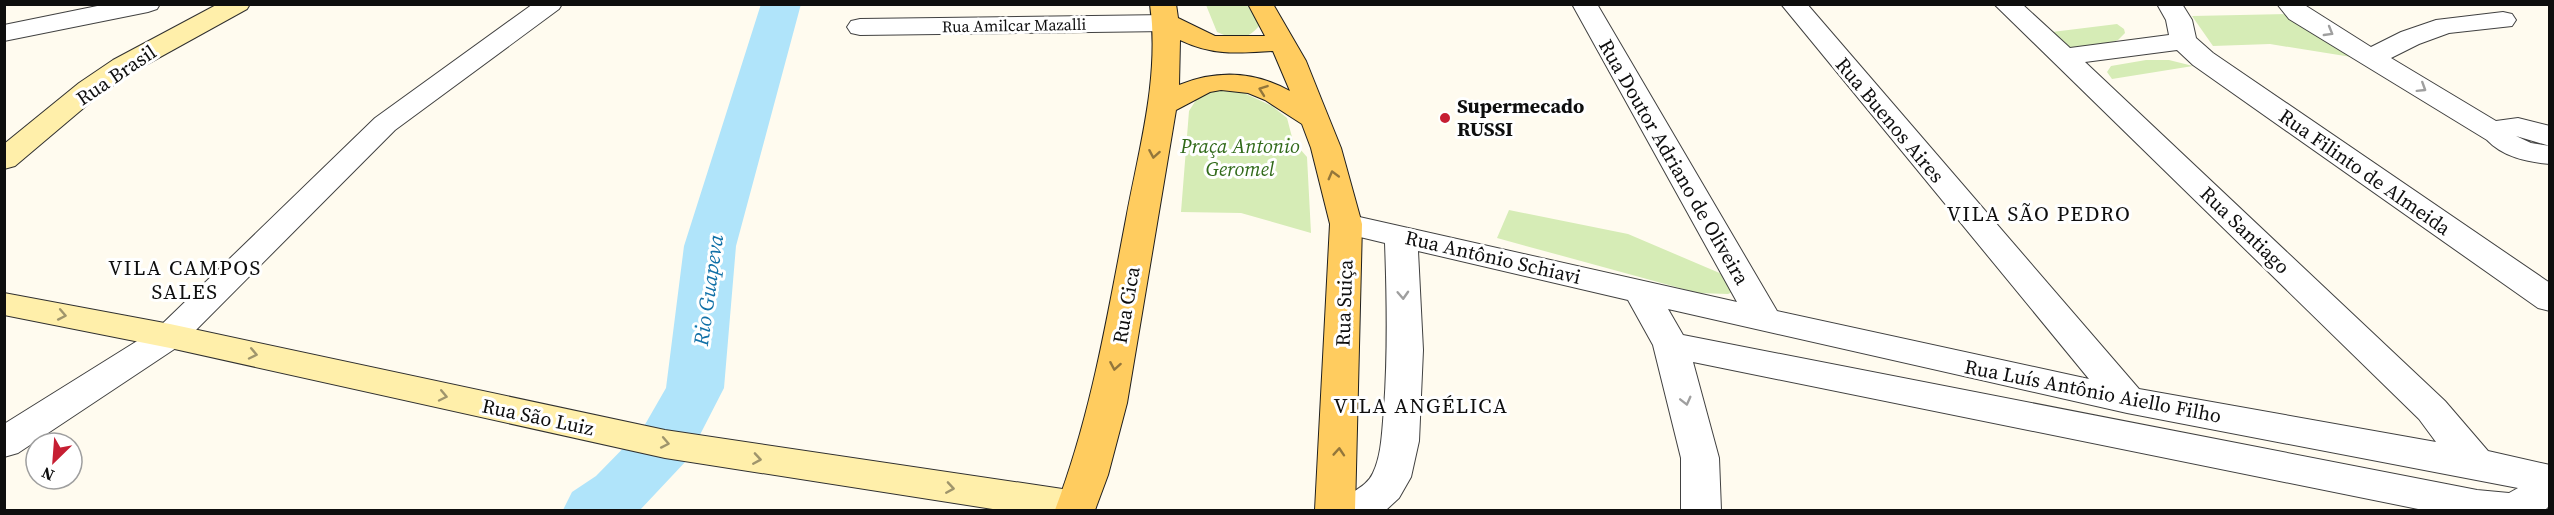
<svg xmlns="http://www.w3.org/2000/svg" width="2554" height="515" viewBox="0 0 2554 515" font-family="'Source Serif 4',serif">
	<style>
		.green { fill: #d6ecb6 }
		.lines { fill: none; stroke-linecap: round; stroke-linejoin: round }
		.river { fill: #b0e4fa; fill-rule: evenodd }
		.street-casing { stroke: #414141; stroke-width: 2 }
		.secondary-casing { stroke: #303030; stroke-width: 2 }
		.primary-casing { stroke: #1f1f1f; stroke-width: 2 }
		.street { fill: #fff; fill-rule: evenodd }
		.secondary { fill: #ffefaa; fill-rule: evenodd }
		.primary { fill: #ffcc5f; fill-rule: evenodd }
		.oneway { stroke: #9f9f9f }
		.oneway2 { stroke: #93763b }
		.oneway3 { stroke: #9f956c }
		.poi-dot { fill: #c61e32; stroke: #fff; stroke-width: 2 }
		.labels { text-anchor: middle; dominant-baseline: central; stroke-width: 6; stroke-linejoin: round; paint-order: stroke }
		.far-street-label { font-size: 16px; fill: #0e0e0e; stroke: #fff }
		.street-label { font-size: 20px; fill: #0e0e0e; stroke: #fff }
		.poi-label { font-size: 20px; font-weight: bold; fill: #0e0e0e; stroke: #fff; text-anchor: start }
		.park-label { font-size: 20px; font-style: italic; fill: #316a1a; stroke: #fff }
		.neighbourhood-label { font-size: 21px; letter-spacing: 1.5px; fill: #0e0e0e; stroke: #fff }
		.water-label { font-size: 21px; font-style: italic; fill: #1070a7; stroke: #fff }
	</style>
	<rect width="100%" height="100%" fill="#fffbef"/>
	<path class="green" d="M1206 5H1247L1260 25C1246 41 1236 41 1217 32Z
		M2291 14 2370 60 2270 44 2213 46 2192 16Z
		M2117 24 2124 29 2125 33 2118 40 2103 46 2071 53 2044 33Z
		M2146 60H2169L2193 66 2112 79 2107 72 2111 66Z
		M1212 90 1244 93 1272 106 1287 118 1293 141 1307 157 1311 233 1241 213 1181 212 1189 111 1196 100Z
		M1509 210 1628 234 1736 280 1737 290 1728 294 1698 293 1497 238Z"/>
	<g class="lines">
		<path class="river" d="M761 4H801L736 246 724 388 687 460 640 510H563L572 492 596 476 643 428 666 388 684 246Z"/>
		<defs>
			<path id="street" d="M107 4H160L157 9 148 12 4 41V25Z
				M533 4H562L559 9 395 130 182 344 18 453 4 457V424L158 328 375 118Z
				M1572 4H1597L1777 311 2089 379 1781 4H1807L2139 389 2436 442 2419 419 1994 4H2022L2070 48 2169 35 2166 20 2157 4H2182L2192 20 2196 38 2213 53 2550 283V311L2538 308 2193 65 2177 50 2085 62 2445 401 2488 451 2550 465V505L2545 510H2423L1693 362 1719 458 1721 510H1681V458L1653 345 1628 300 1418 251 1423 350 1419 441 1411 477 1399 498 1386 510H1335C1343 492 1365 491 1373 473 1382 454 1382 430 1384 409 1388 354 1387 298 1385 243L1335 231 1330 224 1335 217 1346 214 1737 302ZM1668 309 2127 413 2518 488 2509 493 2477 490 1683 335Z
				M2277 4H2303L2371 47 2401 32 2436 20 2503 12 2512 14 2516 20 2512 26 2449 33 2419 44 2391 58 2496 121 2518 118 2550 126V146L2516 136 2531 143 2550 146V164C2527 162 2503 157 2487 140L2289 19Z
				M1167 15 1176 17 1180 23 1176 29 1167 31 860 35 851 33 847 27 851 21 860 19Z"/>
			<path id="secondary" d="M218 4H250L247 9 133 72 99 95 15 166 4 169V144L79 83 113 60Z
				M4 293 170 324 665 430 1076 491 1090 496 1096 507 1094 510H999L665 458 170 348 4 315Z"/>
			<path id="primary" d="M1150 4H1176L1178 18 1215 36H1265L1248 4H1273L1306 61 1322 101 1341 148 1362 224 1355 510H1315L1330 224 1311 148 1302 124 1265 100 1248 93 1221 90 1210 92 1176 110 1127 403 1108 475 1095 510H1055C1091 416 1107 318 1126 219 1139 148 1160 78 1150 4ZM1180 40C1214 56 1237 53 1273 51L1290 91C1254 71 1216 70 1179 85Z"/>
		</defs>
		<use href="#street" class="street-casing"/>
		<use href="#secondary" class="secondary-casing"/>
		<use href="#primary" class="primary-casing"/>
		<use href="#street" class="street"/>
		<use href="#secondary" class="secondary"/>
		<use href="#primary" class="primary"/>
	</g>
	<defs><path id="oneway-chevron" d="M-2-3.5L2.5 0L-2 3.5" fill="none" stroke-width="1.6" stroke-linecap="round" stroke-linejoin="round" transform="scale(1.5)"/></defs>
	<g class="oneway">
		<use href="#oneway-chevron" transform="translate(2329 32) rotate(30)"/>
		<use href="#oneway-chevron" transform="translate(2422 88) rotate(32)"/>
		<use href="#oneway-chevron" transform="translate(1403 295) rotate(87)"/>
		<use href="#oneway-chevron" transform="translate(1686 401) rotate(76)"/>
	</g>
	<g class="oneway2">
		<use href="#oneway-chevron" transform="translate(1263 90) rotate(-160)"/>
		<use href="#oneway-chevron" transform="translate(1154 154) rotate(100)"/>
		<use href="#oneway-chevron" transform="translate(1333 175) rotate(-105)"/>
		<use href="#oneway-chevron" transform="translate(1115 366) rotate(100)"/>
		<use href="#oneway-chevron" transform="translate(1339 452) rotate(-86)"/>
	</g>
	<g class="oneway3">
		<use href="#oneway-chevron" transform="translate(62 315) rotate(11)"/>
		<use href="#oneway-chevron" transform="translate(253 354) rotate(12)"/>
		<use href="#oneway-chevron" transform="translate(443 396) rotate(12)"/>
		<use href="#oneway-chevron" transform="translate(665 443) rotate(11)"/>
		<use href="#oneway-chevron" transform="translate(757 459) rotate(9)"/>
		<use href="#oneway-chevron" transform="translate(950 488) rotate(9)"/>
	</g>
	<circle class="poi-dot" cx="1445" cy="118" r="6"/>
	<g class="labels">
		<g class="far-street-label">
			<text transform="translate(1014 25) rotate(-1)">Rua Amilcar Mazalli</text>
		</g>
		<g class="street-label">
			<text transform="translate(116 75) rotate(-34)">Rua Brasil</text>
			<text transform="translate(1890 120) rotate(50)">Rua Buenos Aires</text>
			<text transform="translate(1674 162) rotate(60)">Rua Doutor Adriano de Oliveira</text>
			<text transform="translate(2365 172) rotate(35)">Rua Filinto de Almeida</text>
			<text transform="translate(2245 230) rotate(44)">Rua Santiago</text>
			<text transform="translate(1493 257) rotate(13)">Rua Antônio Schiavi</text>
			<text transform="translate(1344 303) rotate(-88)">Rua Suiça</text>
			<text transform="translate(1126 305) rotate(-80)">Rua Cica</text>
			<text transform="translate(2093 391) rotate(11)">Rua Luís Antônio Aiello Filho</text>
			<text transform="translate(538 417) rotate(12)">Rua São Luiz</text>
		</g>
		<g class="poi-label">
			<text x="1457" y="106">Supermecado<tspan x="1457" dy="23">RUSSI</tspan></text>
		</g>
		<g class="park-label">
			<text x="1240" y="146">Praça Antonio<tspan x="1240" dy="23">Geromel</tspan></text>
		</g>
		<g class="neighbourhood-label">
			<text x="2039" y="213">VILA SÃO PEDRO</text>
			<text x="185" y="267">VILA CAMPOS<tspan x="185" dy="24">SALES</tspan></text>
			<text x="1421" y="405">VILA ANGÉLICA</text>
		</g>
		<g class="water-label">
			<text transform="translate(708 290) rotate(-82)">Rio Guapeva</text>
		</g>
	</g>
	<rect width="2554" height="515" fill="none" stroke="#0e0e0e" stroke-width="12"/>
	<g transform="translate(54 461) rotate(205)"><circle r="28" fill="#ffffff" stroke="#9f9f9f" stroke-width="1.5"/>
	<path d="M0-4.5L10 22L0 15L-10 22Z" fill="#c61e32"/>
	<text y="-9" font-size="16" font-weight="bold" text-anchor="middle" fill="#0e0e0e">N</text>
	</g>
</svg>
